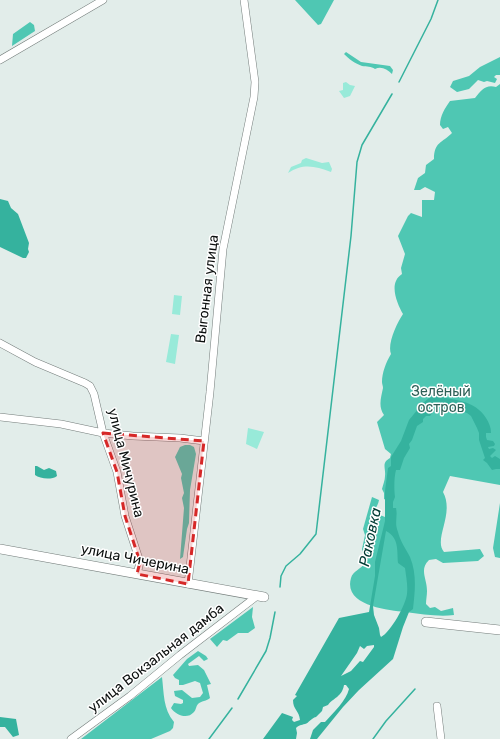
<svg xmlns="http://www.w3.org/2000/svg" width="500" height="739" viewBox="0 0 500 739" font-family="Rubik,sans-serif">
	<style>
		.green { fill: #98ead9 }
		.forest { fill: #4fc7b3 }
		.water { fill: #35b29e; fill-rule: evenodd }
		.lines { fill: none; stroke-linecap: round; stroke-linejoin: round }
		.stream { stroke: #35b29e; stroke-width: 1.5 }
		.minor-casing { stroke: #737c7a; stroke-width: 8 }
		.major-casing { stroke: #737c7a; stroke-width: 10 }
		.minor { stroke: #fff; stroke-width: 7 }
		.major { stroke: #fff; stroke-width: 9 }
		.marked { fill: #d62828; fill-opacity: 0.2; stroke: #d62828; stroke-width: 3; stroke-dasharray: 8 5; stroke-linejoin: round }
		.labels { text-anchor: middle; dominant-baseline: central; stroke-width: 3; stroke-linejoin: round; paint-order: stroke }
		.street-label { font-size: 14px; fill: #0c100f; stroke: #fff }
		.park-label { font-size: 14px; fill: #2e6057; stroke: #fff }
		.water-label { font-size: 15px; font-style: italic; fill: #013b33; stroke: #fff }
	</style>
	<rect width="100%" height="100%" fill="#e2edea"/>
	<path class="green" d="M346 82 350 85 355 86 350 96 344 98 339 91 343 90V83Z
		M306 158 322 163 329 162 332 169 331 172C315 166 303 163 288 173L291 167 301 163 302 160Z
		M174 295 182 296 180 315 172 314Z
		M171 334 179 335 175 364 166 362Z
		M248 428 264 432 257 449 246 444Z"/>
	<path class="forest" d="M295 0H334L321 24 318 25Z
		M30 22 34 25 35 31 12 46 13 34Z
		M346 52 361 62 390 66 393 70 392 74C387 69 381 66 375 69 371 66 367 67 362 66 354 63 349 59 344 54Z
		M500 57V75H496L494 77 497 79 495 83 487 81 484 82 478 80 469 89 457 92 450 87 453 81 469 76 480 67Z
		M500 84V485L450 476 443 492C455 514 433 539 444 552L480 549 484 556 478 561 443 563 436 559 429 560C419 570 427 578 427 591 427 595 426 600 426 604L430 608 435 607 441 611 453 608 454 615C438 617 422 614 405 612 388 610 343 606 351 578 353 571 361 569 365 563L362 549 365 535 363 529 372 497 379 500C378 506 374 510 373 516L370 518V523L373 524 376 518 380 515 385 517 386 500 384 499V493L382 489C383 485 385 480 385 476 386 468 381 463 390 458L391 454 385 449 377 422 384 415C378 406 381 398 383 388 383 386 382 384 382 382 382 373 386 362 391 354 387 344 397 323 403 314 397 303 388 283 402 274L401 268 405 254 398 236 408 216 411 213 422 217V200H434L435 192 425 187 420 190H414L418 178 425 173 426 165 434 159C434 142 442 143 452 133L448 127 443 129 440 125C440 116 445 108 450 101L475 98C481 90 486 84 496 87Z
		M185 445H190L194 447 196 454 190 490 189 523 187 529 183 557 180 559 184 508 182 498 184 493 181 478 182 474 175 457 180 447Z
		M500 503V558L495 557 493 548Z
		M253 607 252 617 255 628 248 633H238L227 641 223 640 217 647 210 639Z
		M198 651 206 656 208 659 204 661 199 656 188 664 189 666 198 665 204 670 211 684 207 685 210 698C207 701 201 701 198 704 196 706 196 710 194 712 187 720 176 715 171 708L174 703 181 704 183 703V700L175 696 174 691 182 690 192 698 200 697 203 693 200 683 195 681 183 685H179V680L175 678 173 675 187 659Z
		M162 677C164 693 163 709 174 722L173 728 170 731 151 739H81Z"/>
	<path class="water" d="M0 199 8 201 11 208 18 214 29 243 28 249 29 252 26 258H23L0 247Z
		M435 396C454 400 475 400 486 418 489 423 491 427 491 433H486V437L487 440 493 441 495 444 494 446 488 447 489 449 493 448 496 450 490 456 492 458 495 456 500 459V469H496L492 470 487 463 483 460 485 458 479 440V433L477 428 471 416 467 413 449 408 447 405 442 406H440L437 407 430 416H426L423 419V422L417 426 412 440 409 444 410 448 404 458 400 470H396C394 477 394 490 395 497L393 502V508H396C398 517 394 522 398 532 400 541 406 549 410 557 417 574 415 591 413 609L409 612 403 627 393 659 359 690 343 707 317 739H310L313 730 321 722H325C334 712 346 701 349 689L346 685H344C342 697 333 698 328 705L323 707 322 711 316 717C311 718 309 723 305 724 301 725 299 725 296 728L297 733 296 739H263L282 713 293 717 292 720 294 722 300 720C299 710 293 710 293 700L297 696 295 695 339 618 369 612 375 576V562L385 521V491L388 468 391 466V457L401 441 409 420 423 403 429 398ZM386 531C399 538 397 549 398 563L405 568C406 576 408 585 407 594 406 604 391 632 381 637L380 635 379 628 374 615 373 606ZM374 645V647L363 662 360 661 351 671 341 676 357 653 360 646 364 649 367 646Z
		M35 466H37L44 470 49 468 56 471 57 476C52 480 40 479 35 475Z
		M0 717 16 719 19 735 13 737 5 727H0Z"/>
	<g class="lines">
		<path class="stream" d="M399 82 431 19 438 0
			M280 587 281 576 286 566 300 554 316 534 351 236 357 162 362 145 392 94
			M238 699 266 651 270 638 275 612
			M209 739 232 708
			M373 739 386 721 415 689"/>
		<defs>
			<path id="minor" d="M0 60 103 0
				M0 343 35 362 85 383 90 386 94 394 103 433 117 472 125 516 140 562 137 574
				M0 417 61 424 103 433 133 436 180 438 204 441
				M188 584 210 392 223 249 254 97 255 82 244 0
				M437 706 441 739
				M71 739 130 696 180 655 257 596"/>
			<path id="major" d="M0 549 264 597
				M426 622 500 630"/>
		</defs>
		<use href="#minor" class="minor-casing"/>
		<use href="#major" class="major-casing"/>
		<use href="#minor" class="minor"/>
		<use href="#major" class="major"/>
	</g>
	<path class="marked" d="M103 433 204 441 188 584 137 574 140 562 125 516 117 472Z"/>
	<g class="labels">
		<g class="street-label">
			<text transform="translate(207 289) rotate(-83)">Выгонная улица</text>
			<text transform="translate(126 463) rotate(76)">улица Мичурина</text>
			<text transform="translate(135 559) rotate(11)">улица Чичерина</text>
			<text transform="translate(156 658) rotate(-38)">улица Вокзальная дамба</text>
		</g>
		<g class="park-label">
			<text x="441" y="391">Зелёный<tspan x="441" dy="16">остров</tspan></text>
		</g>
		<g class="water-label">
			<text transform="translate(370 537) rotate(-78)">Раковка</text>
		</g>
	</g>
</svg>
